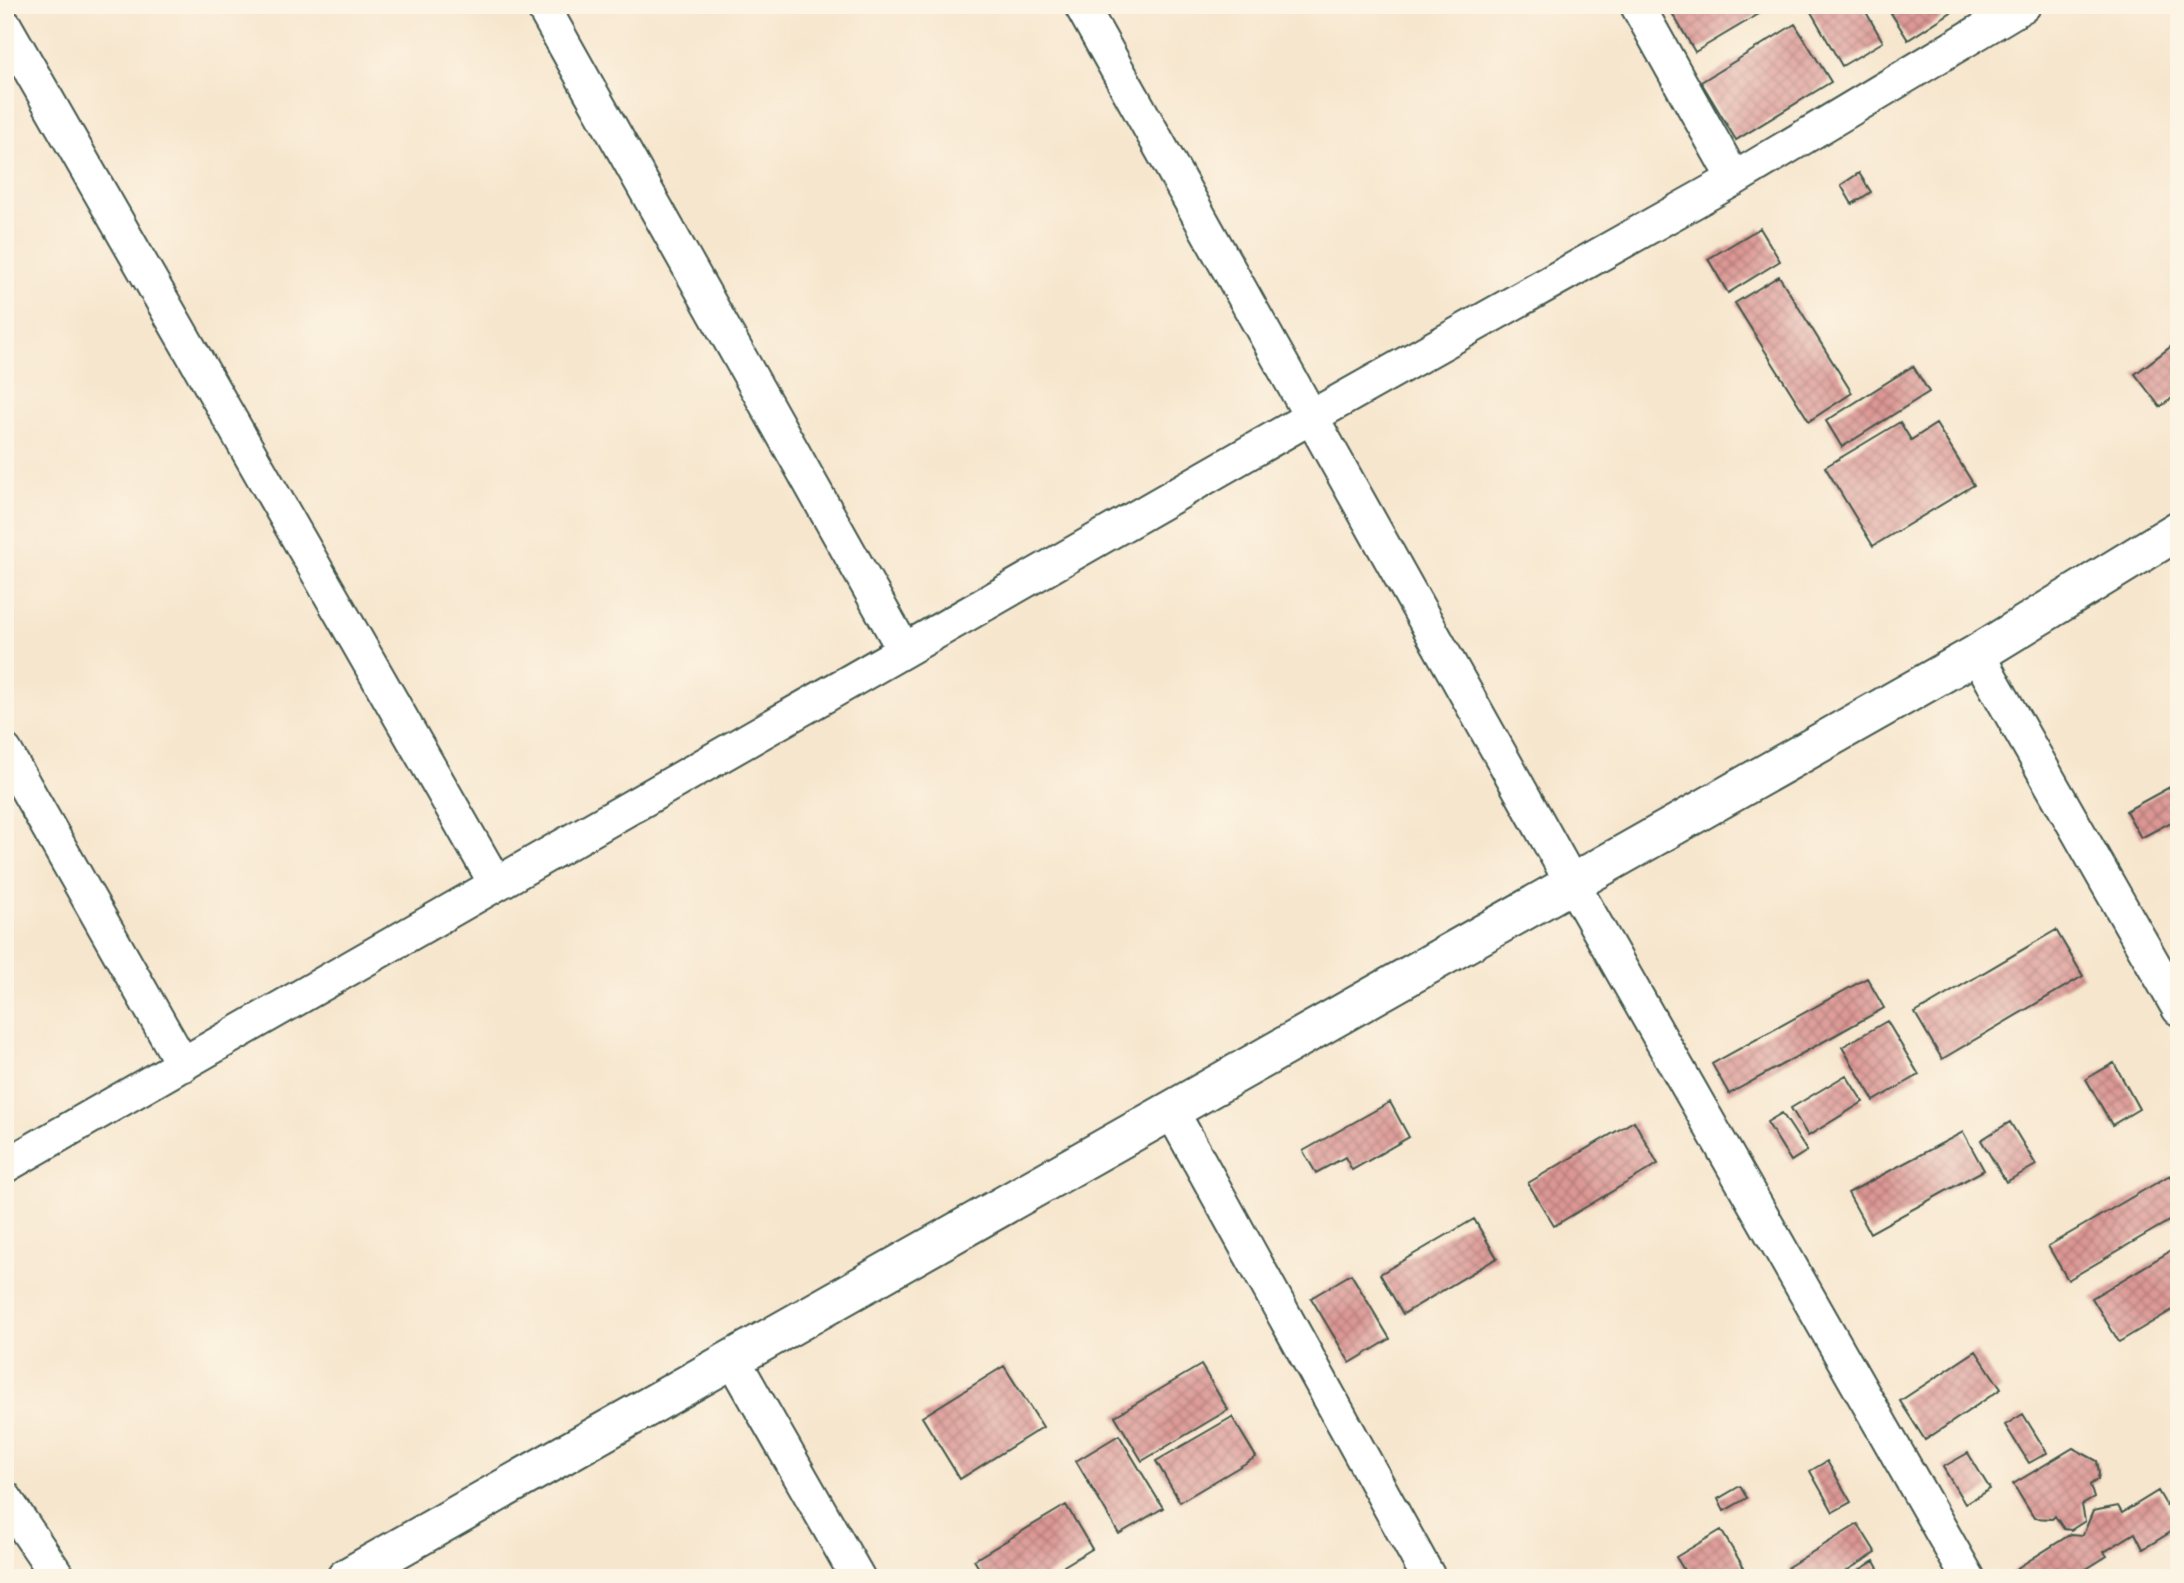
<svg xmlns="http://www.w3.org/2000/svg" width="2184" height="1583" viewBox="0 0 2184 1583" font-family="'Shantell Sans',sans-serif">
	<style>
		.building { fill: url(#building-cross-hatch) }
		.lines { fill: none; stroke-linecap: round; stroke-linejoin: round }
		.minor-casing { stroke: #3f564b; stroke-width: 37 }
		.tertiary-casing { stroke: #3f564b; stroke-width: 42 }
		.minor { stroke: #fff; stroke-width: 33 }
		.tertiary { stroke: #fff; stroke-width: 38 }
	</style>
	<defs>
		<pattern id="building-cross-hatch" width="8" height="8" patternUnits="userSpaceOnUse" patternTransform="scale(1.75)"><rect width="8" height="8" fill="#dc9794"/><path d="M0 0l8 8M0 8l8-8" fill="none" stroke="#b27c7a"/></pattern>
	</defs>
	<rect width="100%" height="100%" fill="#fcf5e5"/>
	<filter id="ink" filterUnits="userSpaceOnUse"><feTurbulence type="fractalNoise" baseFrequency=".0143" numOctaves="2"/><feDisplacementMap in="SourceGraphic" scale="14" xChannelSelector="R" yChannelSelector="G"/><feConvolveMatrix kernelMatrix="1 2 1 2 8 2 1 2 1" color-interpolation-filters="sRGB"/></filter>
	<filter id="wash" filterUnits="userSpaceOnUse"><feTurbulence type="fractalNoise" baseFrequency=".00686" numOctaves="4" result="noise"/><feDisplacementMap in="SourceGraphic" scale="28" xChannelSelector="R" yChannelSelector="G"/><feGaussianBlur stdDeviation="1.57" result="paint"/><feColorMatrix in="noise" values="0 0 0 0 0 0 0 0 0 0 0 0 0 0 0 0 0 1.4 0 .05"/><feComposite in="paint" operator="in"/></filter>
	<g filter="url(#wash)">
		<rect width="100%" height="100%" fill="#f7e6ce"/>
		<g id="blocks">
			<path class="building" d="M1681 5H1774L1695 52 1671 11Z
				M1807 5H1862L1883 42 1842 66Z
				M1903 5H1962L1908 40 1891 13Z
				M1795 24 1831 82 1736 140 1701 82Z
				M1859 173 1871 192 1852 204 1841 185Z
				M1760 228 1780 261 1728 293 1708 259Z
				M1779 276 1852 393 1809 421 1735 303Z
				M2173 345 2179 353V393L2160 407 2135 374Z
				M1913 366 1929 392 1842 447 1826 421Z
				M1900 422 1911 440 1936 424 1974 485 1873 546 1825 467Z
				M2179 782V818L2141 838 2126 811Z
				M2056 930 2083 976 1942 1059 1915 1013Z
				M1867 978 1884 1008 1729 1094 1712 1064Z
				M1887 1021 1919 1075 1874 1101 1842 1047Z
				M2114 1063 2139 1109 2112 1125 2086 1079Z
				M1846 1075 1863 1102 1808 1136 1791 1108Z
				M1390 1102 1409 1137 1352 1170 1345 1157 1316 1173 1303 1151Z
				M1782 1113 1807 1151 1791 1161 1767 1122Z
				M1634 1121 1658 1164 1554 1226 1528 1183Z
				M2010 1122 2036 1165 2006 1182 1981 1140Z
				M1963 1132 1984 1170 1870 1233 1848 1193Z
				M2170 1175 2179 1190V1215L2068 1280 2048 1246Z
				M1474 1219 1497 1258 1403 1314 1380 1274Z
				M2179 1246V1306L2119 1342 2092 1298Z
				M1351 1274 1390 1339 1350 1363 1311 1298Z
				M1976 1351 2001 1389 1925 1440 1900 1401Z
				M1201 1365 1228 1410 1142 1461 1115 1416Z
				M1004 1366 1043 1427 960 1479 922 1417Z
				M2023 1414 2047 1453 2029 1463 2005 1425Z
				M1232 1417 1256 1457 1180 1502 1156 1461Z
				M1119 1435 1163 1508 1119 1534 1076 1461Z
				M2073 1448 2097 1461 2099 1473 2098 1479 2090 1485 2094 1498 2082 1505 2085 1521 2071 1530 2064 1529 2055 1516 2052 1519 2034 1518 2013 1484Z
				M1968 1453 1990 1489 1965 1504 1943 1467Z
				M1827 1461 1851 1502 1833 1512 1810 1471Z
				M1740 1486 1747 1498 1724 1511 1718 1499Z
				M2158 1491 2179 1527 2143 1549 2135 1533 2104 1552 2107 1556 2072 1578H2014L2011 1572 2071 1534 2083 1535 2093 1511 2118 1506 2122 1513Z
				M1066 1505 1092 1549 1044 1578H985L974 1560Z
				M1858 1524 1876 1553 1834 1578H1794L1788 1567Z
				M1721 1530 1750 1578H1689L1676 1557Z
				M1874 1561 1883 1578H1846Z"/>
		</g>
	</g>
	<g filter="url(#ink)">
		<use href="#blocks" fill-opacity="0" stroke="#3f564b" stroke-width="2"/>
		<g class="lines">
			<defs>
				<path id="minor" d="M542 5 904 650
					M1081 5 1572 883 1968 1578
					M1637 5 1734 179
					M5 26 496 884
					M1977 654 2179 1009
					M5 751 183 1065
					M1171 1110 1429 1578
					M5 1166 1311 417 1734 179 2024 5
					M733 1359 858 1578
					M5 1498 59 1578"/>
				<path id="tertiary" d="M346 1578 1977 654 2179 530"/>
			</defs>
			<use href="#minor" class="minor-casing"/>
			<use href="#tertiary" class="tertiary-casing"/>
			<use href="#minor" class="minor"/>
			<use href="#tertiary" class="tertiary"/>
		</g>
	</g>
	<rect width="2184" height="1583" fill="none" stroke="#fcf5e5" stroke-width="28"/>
</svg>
